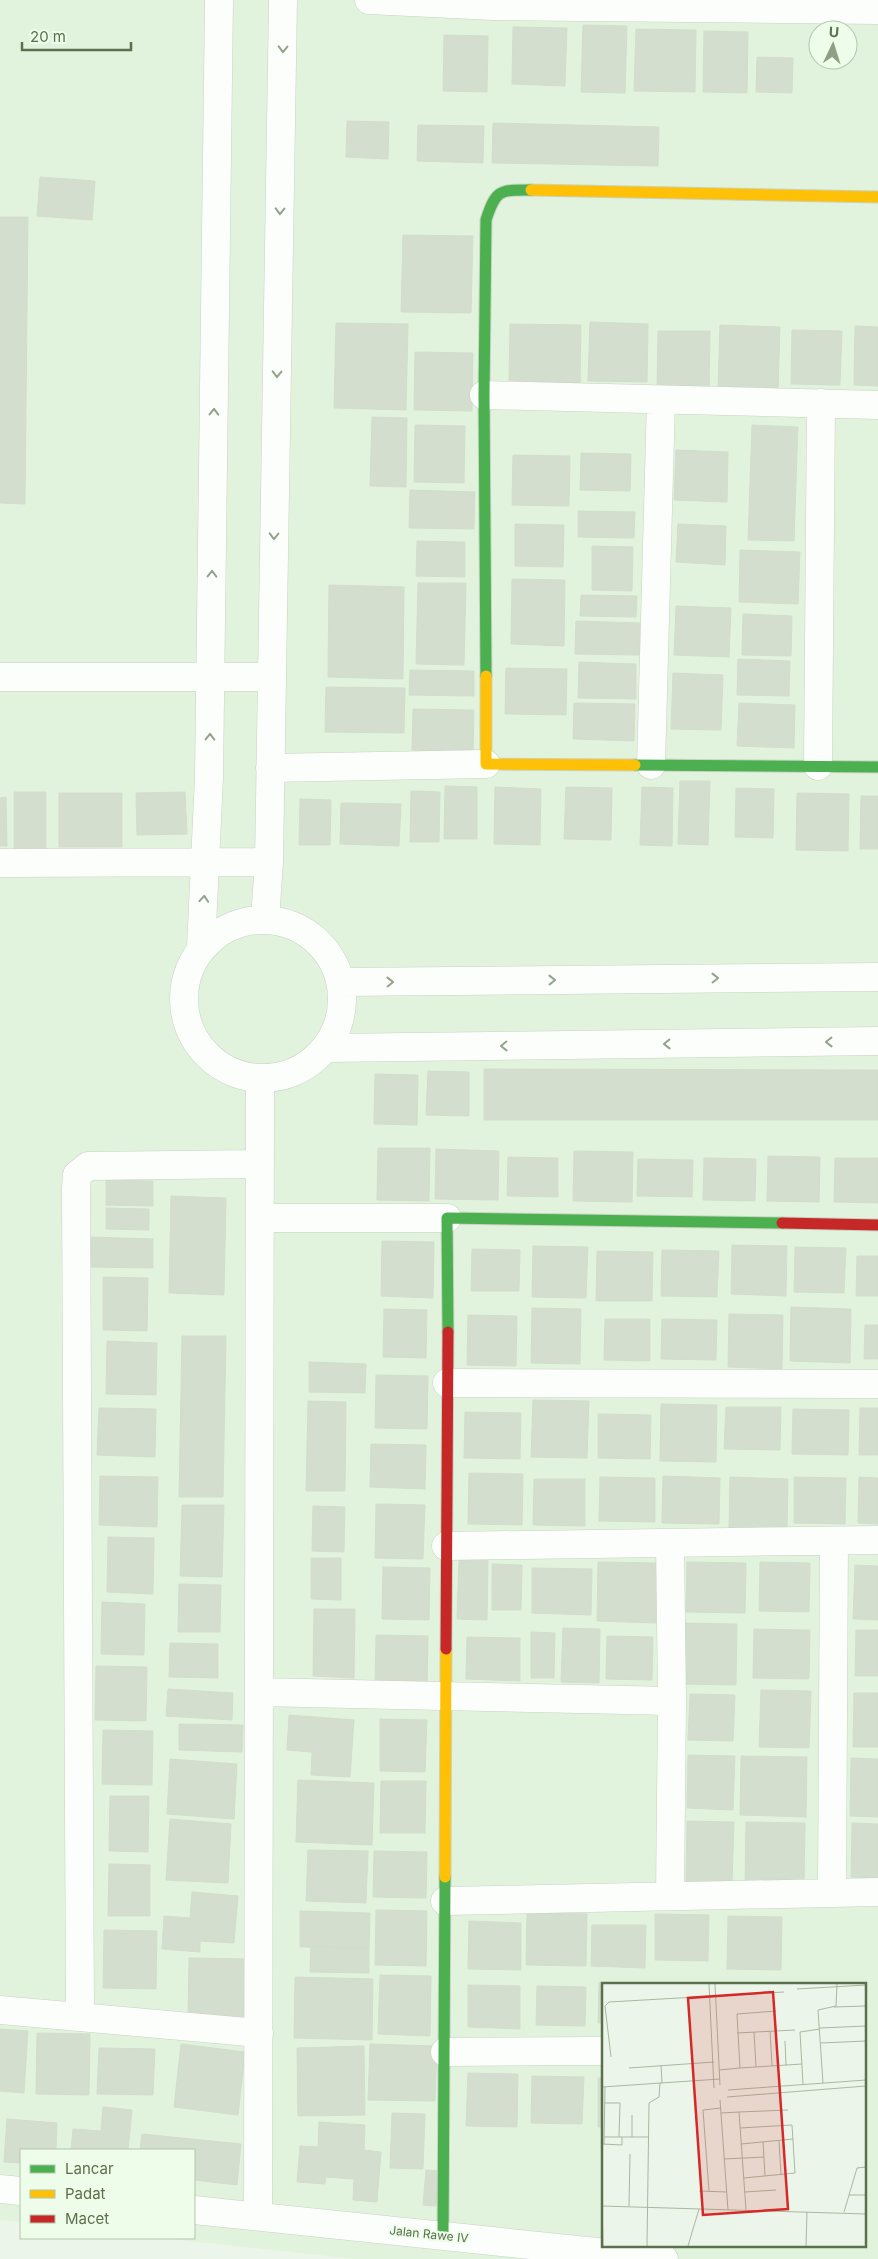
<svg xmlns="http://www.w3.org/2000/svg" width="878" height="2259" viewBox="0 0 878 2259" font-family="Inter,sans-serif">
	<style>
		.residential { fill: #e2f3dd; fill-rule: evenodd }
		.building { fill: #d4decf; stroke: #d2ddcc }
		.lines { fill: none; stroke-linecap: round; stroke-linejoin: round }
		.street-casing { stroke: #c7d2c2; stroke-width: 29 }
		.fast-casing { stroke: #c8d3c3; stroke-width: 13 }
		.slow-casing { stroke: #c8d3c3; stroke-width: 13 }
		.jam-casing { stroke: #c8d3c3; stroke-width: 13 }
		.street { stroke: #fcfefc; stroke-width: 28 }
		.fast { stroke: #4caf50; stroke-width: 11 }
		.slow { stroke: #ffc107; stroke-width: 11 }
		.jam { stroke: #c62828; stroke-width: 11 }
		.oneway { stroke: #93a28a }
		.labels { text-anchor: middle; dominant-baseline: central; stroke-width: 4; stroke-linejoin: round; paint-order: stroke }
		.street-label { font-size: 12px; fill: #5b704c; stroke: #edfdea }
		.inset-road { fill: none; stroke: #a9b8a1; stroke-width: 1 }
		.view { fill: #d62828; fill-opacity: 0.15; stroke: #d62828; stroke-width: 2.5 }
		.inset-edge { fill: none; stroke: #5b704c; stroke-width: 2.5 }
	</style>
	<rect width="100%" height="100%" fill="#ecf5e9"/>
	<path class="residential" d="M0 0H878V2259H353L162 2238H194V2150H21V2222L0 2220ZM818 30H848V60H818ZM603 1984H864V2245H603Z"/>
	<path class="building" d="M583 25 627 26 625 93 581 92Z
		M513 27 567 28 565 86 512 84Z
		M636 29 696 30 695 92 634 91Z
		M704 31 748 32 747 93 703 92Z
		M444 35 488 36 487 92 443 91Z
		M757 57 793 58 792 93 756 92Z
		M347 121 389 122 388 159 346 157Z
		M493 123 659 127 658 166 492 163Z
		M418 125 484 126 483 163 417 161Z
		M40 177 95 181 92 220 37 216Z
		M0 217H28L25 504 0 503Z
		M403 235 473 236 471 313 401 312Z
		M590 322 648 324 647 382 588 381Z
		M336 323 408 324 406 410 334 408Z
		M510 324 581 325 580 384 509 382Z
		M720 325 780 327 778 390 718 389Z
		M855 326 878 327V386L854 385Z
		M792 330 842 331 840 385 791 384Z
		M658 331H710L709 393 657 392Z
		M415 352 473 353 472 411 414 410Z
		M372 417 407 418 406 487 370 486Z
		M415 425 465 426 464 483 414 482Z
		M752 425 798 427 794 541 748 540Z
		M676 450 728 452 727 502 674 500Z
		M581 453 631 454 630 491 580 490Z
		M513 455 570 456 569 506 512 505Z
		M410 490 475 492 474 529 409 528Z
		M578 511 635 512 634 538 578 537Z
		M515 524 564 525 563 567 515 566Z
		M678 524 726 526 725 565 676 562Z
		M417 541 465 542V577L416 576Z
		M592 546 633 547 632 591 592 590Z
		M740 550 800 552 798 604 739 602Z
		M512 579 565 580 564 646 511 644Z
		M418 583H466L464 665 416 664Z
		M329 585 404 587 403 679 328 677Z
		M581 595 637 596 636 617 580 616Z
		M676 606 731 608 729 657 674 655Z
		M743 614 792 616 791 656 742 655Z
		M576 621 640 623 639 655 575 654Z
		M738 659 790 661 789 696 737 695Z
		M579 662 636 664V699L578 698Z
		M506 668 567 669 566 715 505 714Z
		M410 670 474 671V696L409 695Z
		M673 673 723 675 721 730 671 729Z
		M326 687 405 688 404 733 325 732Z
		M574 703 635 704 634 741 573 739Z
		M739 703 795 705 794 748 737 746Z
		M413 709 474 710 473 751 412 750Z
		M680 781H710L708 845 678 844Z
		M445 786 477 787V839H444Z
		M495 787 541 789 540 845 494 844Z
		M566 787 612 788 611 840 564 839Z
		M642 787 673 788 672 846 640 845Z
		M736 788 774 789 773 838 735 837Z
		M411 791 440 792 439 842H410Z
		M14 792H46V849H14Z
		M185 792 187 834 137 835 136 793Z
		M59 793H122V847H59Z
		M797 793 849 794 848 851 796 850Z
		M861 796H878V849H860Z
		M6 797 7 846H0V798Z
		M300 799 331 800 330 845H299Z
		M341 803 401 804 399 846 340 844Z
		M484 1069 878 1070V1120H484Z
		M428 1071 469 1072V1116L426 1115Z
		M375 1074 418 1075 417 1125 374 1124Z
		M378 1148H430L429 1201 377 1200Z
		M436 1149 499 1151 498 1200 435 1199Z
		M574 1151 633 1152 632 1202 573 1201Z
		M768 1156 820 1157 819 1202 767 1201Z
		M508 1157 558 1158V1197L507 1196Z
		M704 1158 756 1159 755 1201 703 1200Z
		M835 1158H878V1203L834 1202Z
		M638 1159 693 1160 692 1197 637 1196Z
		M106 1180 153 1181V1206L106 1205Z
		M171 1196 226 1198 224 1295 169 1293Z
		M106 1208 149 1209V1230L106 1229Z
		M91 1237 153 1239V1268L90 1267Z
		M382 1241 434 1242 433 1298 381 1296Z
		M732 1245 787 1246 786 1296 731 1294Z
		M533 1246 588 1247 586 1298 532 1297Z
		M795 1247 846 1248 844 1293 794 1292Z
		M472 1249 520 1250 519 1291H471Z
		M662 1250 719 1251 717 1297 661 1296Z
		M597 1251 653 1252 652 1301H596Z
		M857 1256H878V1296H856Z
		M103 1277 148 1278 147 1331 103 1330Z
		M791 1307 851 1309 850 1363 790 1361Z
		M532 1308 581 1309 580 1364 531 1363Z
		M384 1309 427 1310 426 1358 383 1357Z
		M729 1314 783 1315 782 1369 728 1367Z
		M468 1315 517 1316 516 1366 467 1365Z
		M605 1319H650V1361L604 1360Z
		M662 1319 717 1320 716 1360 661 1359Z
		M865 1325H878V1359H864Z
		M182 1336H226L223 1497H179Z
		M107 1341 157 1343 156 1395 106 1394Z
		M309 1362 366 1364 365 1393 309 1392Z
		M376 1375 428 1376 427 1429 375 1428Z
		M533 1400 589 1401 587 1458 531 1457Z
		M308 1401 346 1402 345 1491H306Z
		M661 1404 717 1405 716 1462 660 1461Z
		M726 1407H781L780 1450 724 1449Z
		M99 1408 156 1409 155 1457 97 1455Z
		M860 1408H878V1455H859Z
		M793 1409 849 1410 848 1455 792 1454Z
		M465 1412 521 1413 520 1459 464 1458Z
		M598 1414 651 1415 650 1459 598 1458Z
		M371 1444 426 1445 425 1489 370 1487Z
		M469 1473 523 1474 522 1525 468 1524Z
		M100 1476 158 1477 157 1527 99 1525Z
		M663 1476 720 1478 719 1524 662 1523Z
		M600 1477 655 1478V1522L599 1521Z
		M730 1477 788 1479 787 1531 729 1530Z
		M794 1477 846 1478 845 1524 794 1523Z
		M859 1477 878 1478V1524L858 1523Z
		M534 1479H585V1526L533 1525Z
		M376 1504 425 1505 423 1559 375 1558Z
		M182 1505H224L222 1577 180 1576Z
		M313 1506 345 1507 344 1552 312 1551Z
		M108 1537 154 1538 153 1594 107 1592Z
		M311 1558H341V1600L311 1599Z
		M459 1559 488 1560 487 1620 457 1619Z
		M598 1562 657 1563 656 1623 597 1621Z
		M687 1562 746 1563 745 1613 686 1612Z
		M760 1562 810 1563 809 1612 759 1611Z
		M492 1564 522 1565 521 1610H492Z
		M855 1565 878 1566V1620L853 1619Z
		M383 1567 430 1568 429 1620 382 1619Z
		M532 1568 592 1569 591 1615 532 1613Z
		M179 1584 221 1585 220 1632H178Z
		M102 1602 145 1604 144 1655 101 1654Z
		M314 1609H355L354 1678 313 1676Z
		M681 1623 737 1624 736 1685 680 1684Z
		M563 1628 600 1629 599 1683 561 1682Z
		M754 1629 810 1630 809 1679 753 1678Z
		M856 1630H878V1676H855Z
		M531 1632 555 1633 554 1678H531Z
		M376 1635 428 1636 427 1689 375 1688Z
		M607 1636 653 1637 652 1680 606 1679Z
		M467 1637 520 1638V1681L466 1679Z
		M170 1643 218 1644V1678L169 1677Z
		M96 1666 147 1667 146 1721 95 1720Z
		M168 1689 233 1693 232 1720 166 1716Z
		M761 1690 811 1691 809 1748 759 1747Z
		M854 1693H878V1747H853Z
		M690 1694 735 1695 733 1741 688 1740Z
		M289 1715 354 1720 350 1777 311 1775 312 1752 287 1750Z
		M380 1719 427 1720 425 1772 380 1771Z
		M179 1724 243 1725 242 1752 179 1750Z
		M103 1730 153 1731 152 1785 102 1784Z
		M688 1755 735 1756 733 1810 687 1808Z
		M741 1756 807 1757 806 1817 740 1815Z
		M851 1758 878 1759V1817L850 1816Z
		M170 1759 237 1764 234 1819 167 1814Z
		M298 1780 374 1783 372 1845 296 1842Z
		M381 1781H426L425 1833H380Z
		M110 1796H149L148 1852 109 1851Z
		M170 1819 231 1824 228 1883 166 1880Z
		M687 1821 734 1822 732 1883 686 1882Z
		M746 1822 805 1823 804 1885 745 1884Z
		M852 1823 878 1824V1878L851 1877Z
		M308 1850 368 1851 366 1903 306 1901Z
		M374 1851 427 1852 426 1898 373 1897Z
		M109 1864 150 1865V1916H108Z
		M192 1892 238 1896 234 1943 200 1941V1952L162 1949 164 1916 190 1918Z
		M376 1910 427 1911 426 1966 375 1965Z
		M300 1911 370 1913 369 1948 300 1947Z
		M527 1913 587 1914 586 1966 526 1965Z
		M655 1914 709 1915 708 1961 655 1960Z
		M728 1916 782 1917 781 1970 727 1969Z
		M469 1921 521 1923V1970L468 1969Z
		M592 1925H646L645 1968 591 1966Z
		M104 1930 157 1931 156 1989 103 1988Z
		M311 1947 369 1948V1973L310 1972Z
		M189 1958 245 1959 244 2021 188 2020Z
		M380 1975 431 1976 430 2036 378 2034Z
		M295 1977 373 1979 372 2040 294 2038Z
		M599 1983 631 1984H603V2023H598Z
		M468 1985 520 1986V2029L468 2027Z
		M537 1986 586 1987 585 2026 536 2025Z
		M0 2029 28 2031 24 2093 0 2091Z
		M37 2033 90 2034 89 2095 36 2094Z
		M181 2044 245 2052 238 2115 174 2107Z
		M370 2044 437 2046 435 2101 368 2100Z
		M364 2046 365 2115 298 2116 297 2048Z
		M99 2048 155 2049 153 2095 97 2094Z
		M468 2073 518 2074 517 2127 466 2126Z
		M532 2076 584 2077 582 2124 531 2123Z
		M598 2078H603V2127H598Z
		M103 2107 132 2110 128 2150H71L73 2129 101 2131Z
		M392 2113 425 2114 423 2169 390 2168Z
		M7 2119 57 2123 56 2150H21V2163L4 2162Z
		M319 2122 365 2125 364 2150 381 2152 377 2202 353 2200 354 2179 326 2177 325 2184 297 2182 300 2146 318 2147Z
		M142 2134 241 2144 237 2185 194 2180V2150H140Z
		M426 2170 439 2171 436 2206 423 2205Z"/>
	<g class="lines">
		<defs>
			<path id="street" d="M369 0 493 6 878 10
				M484 395 878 405
				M0 677H272
				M651 765 661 400
				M818 766 821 403
				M270 768 486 764
				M0 863 269 862
				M265 919 269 862 283 0
				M184 999a79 79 0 1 1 158 0a79 79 0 1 1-158 0Z
				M201 948 209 777 219 0
				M341 982 878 977
				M327 1048 878 1041
				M260 1218H447
				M447 1383 878 1384
				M670 1543 672 1701 670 1896
				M446 1546 878 1540
				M259 1692 672 1701
				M832 1892 834 1541
				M445 1901 878 1892
				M0 2010 259 2033
				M80 2017 76 1188 77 1175 88 1166 260 1164
				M445 2052 603 2051
				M0 2189 21 2191
				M194 2210 664 2259
				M258 2216 260 1079"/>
			<path id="fast" d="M486 676 484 395 486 220C496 189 500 190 531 190
				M635 765 878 767
				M448 1332 447 1218 782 1223
				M443 2236 445 1877"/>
			<path id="slow" d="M531 190 878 197
				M486 676V764L635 765
				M445 1877 446 1649"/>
			<path id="jam" d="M782 1223 878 1225
				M446 1649 448 1332"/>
		</defs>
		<use href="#street" class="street-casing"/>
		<use href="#fast" class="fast-casing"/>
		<use href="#slow" class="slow-casing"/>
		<use href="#jam" class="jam-casing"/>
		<use href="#street" class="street"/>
		<use href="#fast" class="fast"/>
		<use href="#slow" class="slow"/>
		<use href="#jam" class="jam"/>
	</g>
	<defs><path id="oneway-chevron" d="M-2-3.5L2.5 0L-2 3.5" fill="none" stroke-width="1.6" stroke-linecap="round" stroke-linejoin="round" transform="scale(1.25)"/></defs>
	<g class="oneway">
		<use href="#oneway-chevron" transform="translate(283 49) rotate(91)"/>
		<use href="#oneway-chevron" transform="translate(280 211) rotate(91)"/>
		<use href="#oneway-chevron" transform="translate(277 374) rotate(91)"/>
		<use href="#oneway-chevron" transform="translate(214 412) rotate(-89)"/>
		<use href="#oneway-chevron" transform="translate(274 536) rotate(91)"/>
		<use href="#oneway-chevron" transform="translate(212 574) rotate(-89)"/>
		<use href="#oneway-chevron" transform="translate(210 737) rotate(-89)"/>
		<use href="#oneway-chevron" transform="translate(204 899) rotate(-86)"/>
		<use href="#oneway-chevron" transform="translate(715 978) rotate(-1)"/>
		<use href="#oneway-chevron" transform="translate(552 980) rotate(-1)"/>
		<use href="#oneway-chevron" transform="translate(390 982) rotate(-1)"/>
		<use href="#oneway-chevron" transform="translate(829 1042) rotate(179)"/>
		<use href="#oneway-chevron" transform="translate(667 1044) rotate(179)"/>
		<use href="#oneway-chevron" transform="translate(504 1046) rotate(179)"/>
	</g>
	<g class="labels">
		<g class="street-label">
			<text transform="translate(429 2234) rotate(6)">Jalan Rawe IV</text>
		</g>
	</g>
	<g transform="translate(602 1983)">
		<rect width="264" height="264" fill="#ecf5e9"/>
		<path class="inset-road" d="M107 1 112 105M113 1 118 102M195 6 264 2M232 24 264 23M174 28 135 31 138 85 200 81M218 45 264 43M168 48 170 83M152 49 154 84M135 50 193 47M183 58 184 82M219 60 264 58M9 74 3 23 7 19 182 9M59 82 60 100M27 85 112 79M117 87 138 85M221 100 216 27 234 23 235 1M201 101 198 49 218 46M0 104 118 96M126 107 264 97M125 114 264 103M118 117 126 227M3 120H18L17 154M119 130 137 129M138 145 190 142 193 190 142 195M2 154H46M30 154V132M177 158 179 191M161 159 163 193M0 161 20 162V154M2 161 3 104M139 161 191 156M122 176 162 174M97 208 125 209M107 208 101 127 119 125M143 209 174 207M247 212H264M0 223 264 231M0 223 1 263M27 223 28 171M144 227 137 129 186 127M242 229 255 185 264 184M45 263 47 120 57 114 58 100M86 263 97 226M204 263 205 229"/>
		<path class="view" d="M171 9 186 226 101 232 86 15Z"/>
		<rect width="264" height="264" class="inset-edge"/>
	</g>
	<rect x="20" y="2149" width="175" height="90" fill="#edfdea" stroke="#b3c5ab"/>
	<rect x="30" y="2165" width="25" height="8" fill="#4caf50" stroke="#b3c5ab"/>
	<text x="65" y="2174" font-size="15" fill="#5b704c">Lancar</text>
	<rect x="30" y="2190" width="25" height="8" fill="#ffc107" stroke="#b3c5ab"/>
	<text x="65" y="2199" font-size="15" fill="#5b704c">Padat</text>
	<rect x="30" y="2215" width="25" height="8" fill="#c62828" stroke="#b3c5ab"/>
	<text x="65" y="2224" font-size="15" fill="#5b704c">Macet</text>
	<g transform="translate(833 45) rotate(4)"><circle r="24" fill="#edfdea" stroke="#b3c5ab"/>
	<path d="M0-4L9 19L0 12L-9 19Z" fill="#8e9f83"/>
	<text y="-8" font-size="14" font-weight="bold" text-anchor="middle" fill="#5b704c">U</text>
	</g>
	<path d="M22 42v8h109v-8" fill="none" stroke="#5b704c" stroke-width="2.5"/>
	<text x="30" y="42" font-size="15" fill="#5b704c" stroke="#edfdea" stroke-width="4" paint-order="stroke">20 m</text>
</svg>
